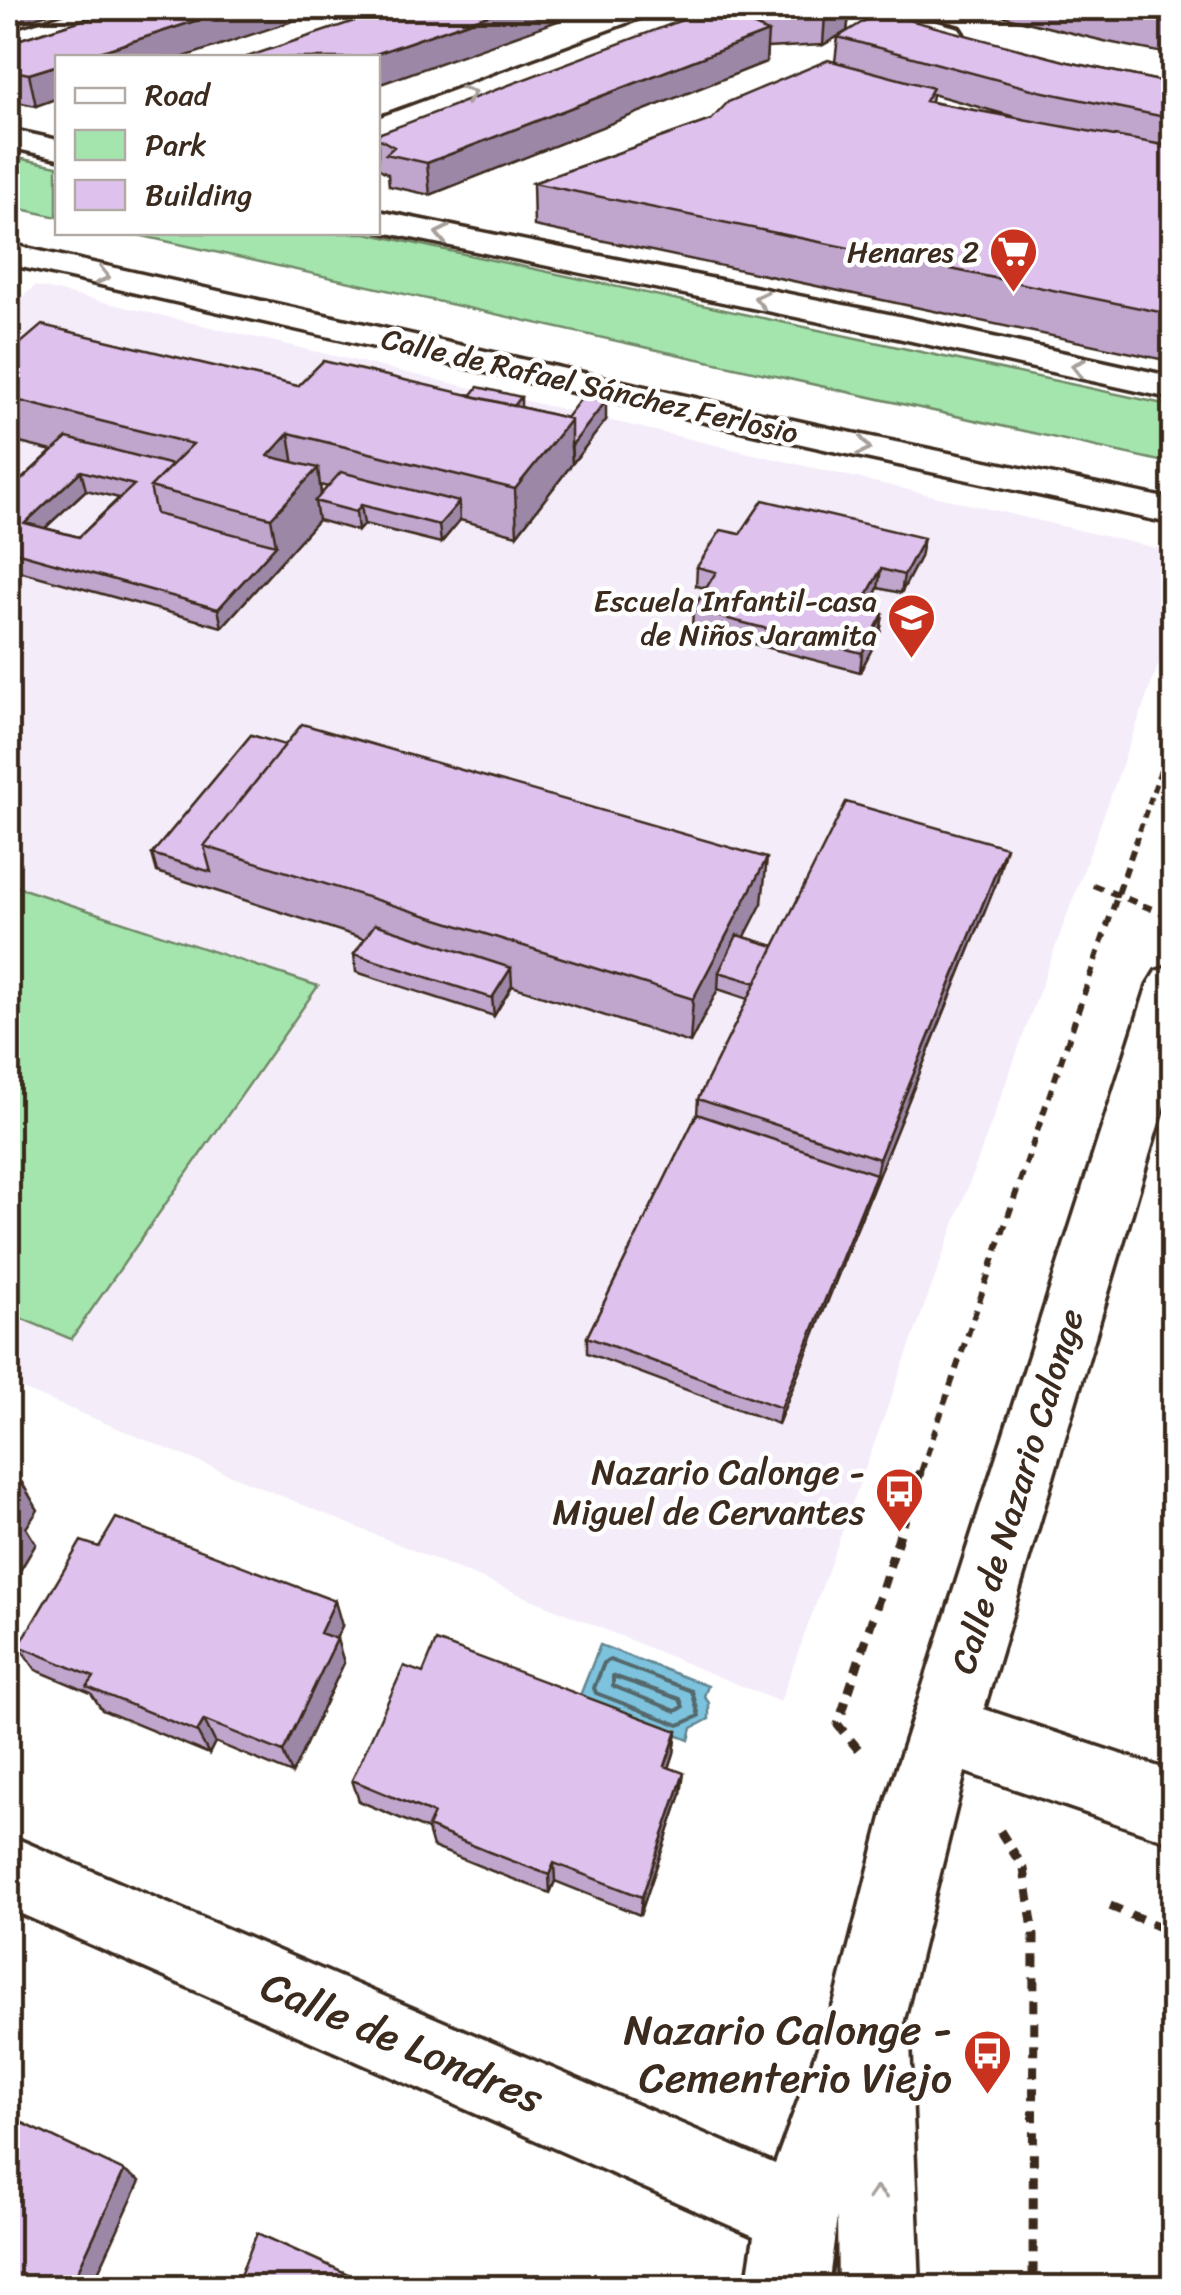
<svg xmlns="http://www.w3.org/2000/svg" width="1181" height="2295" viewBox="0 0 1181 2295" font-family="Sriracha,sans-serif">
	<style>
		.built { fill: #f5ecfa }
		.green { fill: #a4e5ae; stroke: #708866; stroke-width: 2.5 }
		.water { fill: #7dc3de; stroke: #638691; stroke-width: 2.5 }
		.lines { fill: none; stroke-linecap: round; stroke-linejoin: round }
		.shore { stroke: #55676b; stroke-width: 4 }
		.minor-casing { stroke: #3b2a1e; stroke-width: 7 }
		.path-far2 { stroke: #3b2a1e; stroke-width: 5; stroke-dasharray: 8 6; stroke-linecap: butt }
		.path-far1 { stroke: #3b2a1e; stroke-width: 6; stroke-dasharray: 10 8; stroke-linecap: butt }
		.path { stroke: #3b2a1e; stroke-width: 9; stroke-dasharray: 12 10; stroke-linecap: butt }
		.minor { fill: #fff; fill-rule: evenodd }
		.wall { fill: #c0a6cd; stroke: #3b2a1e; stroke-width: 2.5; fill-rule: evenodd }
		.shaded-wall { fill: #9c87a7; stroke: #3b2a1e; stroke-width: 2.5 }
		.building { fill: #dfc1ee; stroke: #3b2a1e; stroke-width: 2.5; fill-rule: evenodd }
		.oneway { stroke: #a79f9a }
		.labels { text-anchor: middle; dominant-baseline: central; stroke-width: 9; stroke-linejoin: round; paint-order: stroke }
		.far-poi-label { font-size: 30px; fill: #3b2a1e; stroke: #fff; text-anchor: end }
		.far-street-label { font-size: 30px; fill: #3b2a1e; stroke: #fff }
		.poi-label { font-size: 35px; fill: #3b2a1e; stroke: #fff; text-anchor: end }
		.street-label { font-size: 35px; fill: #3b2a1e; stroke: #fff }
		.near-poi-label { font-size: 42px; fill: #3b2a1e; stroke: #fff; text-anchor: end }
		.near-street-label { font-size: 42px; fill: #3b2a1e; stroke: #fff }
	</style>
	<rect width="100%" height="100%" fill="#fff"/>
	<filter id="ink" filterUnits="userSpaceOnUse"><feTurbulence type="fractalNoise" baseFrequency=".01" numOctaves="2"/><feDisplacementMap in="SourceGraphic" scale="20" xChannelSelector="R" yChannelSelector="G"/><feConvolveMatrix kernelMatrix="1 2 1 2 8 2 1 2 1" color-interpolation-filters="sRGB"/></filter>
	<g filter="url(#ink)">
		<path class="built" d="M35 286 1173 552V625L780 1702 8 1383V309Z"/>
		<path class="green" d="M8 156 57 166V217L8 206Z
			M129 233H366L1173 406V464Z
			M8 884 318 986 71 1339 8 1313Z"/>
		<path class="water" d="M600 1645 708 1686 704 1696 709 1703V1719L692 1728 689 1740 579 1698Z"/>
		<g class="lines">
			<path class="shore" d="M610 1660 692 1691 699 1716 679 1725 596 1693 594 1688 604 1663Z
				M613 1676 680 1699 683 1707 676 1711 613 1686Z"/>
			<defs>
				<path id="minor" d="M87 8H129L125 14 8 49V32Z
					M677 8H716L712 14 378 137V118Z
					M842 8H885L959 28 963 34 959 40 949 43 846 14Z
					M8 129 58 140V158L8 147Z
					M378 211 898 316 1174 377V399L898 338 378 231Z
					M8 244 833 429 1174 500V524L833 451 8 264Z
					M1174 965V1072L984 1709 1174 1772V1843L965 1772 903 2024 910 2041 920 2288H838L837 2217 828 2288H746L754 2236 8 1908V1835L775 2164 835 2001 887 1798 1148 984 1156 971Z"/>
			</defs>
			<use href="#minor" class="minor-casing"/>
			<path class="path-far2" d="M1135 844 1174 731"/>
			<path class="path-far1" d="M1093 885 1174 918
				M921 1472 1136 841"/>
			<path class="path" d="M858 1749 838 1725 921 1469
				M1000 1831 1024 1869 1034 1936 1033 2288
				M1110 1906 1174 1933"/>
			<use href="#minor" class="minor"/>
		</g>
		<path class="wall" d="M121 8 36 106 8 100V43Z
			M736 8H850L847 31 823 45 767 48 766 62 430 195 389 186 388 174 378 168V134L735 17Z
			M970 8H1174V55L1108 42Z
			M838 37 1068 62 1174 84V362L534 226 533 183 711 120 835 62ZM932 94 1022 119 931 102Z
			M8 353 298 386 521 397V407L566 418 606 420 517 535 460 520 441 543 364 524 358 531 318 520 222 627 8 568V492L52 451 8 440ZM320 485 328 487 321 494ZM86 490 119 498 79 537 45 528Z
			M740 534 920 557 901 593 878 588 867 610 883 614 880 633 860 672 692 628 693 610 706 588 696 586 697 567Z
			M251 735 762 903 744 937 774 946 997 881 778 1424 587 1353V1337L697 1114 698 1099 748 999 718 989 690 1043 512 986 494 1016 356 972 354 954 365 939 157 872 152 854Z
			M342 1626 336 1639 344 1663 292 1774 215 1742 209 1754 102 1710 91 1693 36 1670 19 1646Z
			M423 1673 677 1731 674 1753 669 1768 681 1794 640 1915 555 1881 550 1893 492 1871 433 1847 428 1830 359 1801 352 1780Z"/>
		<path class="shaded-wall" d="M8 8H68L8 26Z
			M235 8H332L181 58H81Z
			M508 8H594L378 85V58H364Z
			M838 8H850L847 31 823 45 825 15Z
			M768 32 766 62 430 195 427 163Z
			M58 65V98L36 106 29 74Z
			M606 401V420L572 464 571 446Z
			M571 419 572 464 517 535 515 489Z
			M289 433 296 479 268 456Z
			M318 468 322 503 315 501 318 520 222 627 218 609 276 545 271 518Z
			M81 471 86 490 31 541 25 523Z
			M459 502 460 520 441 543 439 525Z
			M361 505 364 524 358 531 356 512Z
			M924 538 920 557 901 593 904 575Z
			M881 569 878 588 858 627 860 608Z
			M883 614 880 633 860 672 862 653Z
			M1006 847 997 881 778 1424 781 1408 876 1174 879 1159Z
			M767 858 762 903 726 974 719 972 718 989 690 1043 693 999Z
			M511 968 512 986 494 1016 492 998Z
			M22 1483 38 1510 26 1528 36 1544 8 1591V1506Z
			M335 1601 342 1626 327 1657 320 1633Z
			M337 1639 344 1663 292 1774 283 1752Z
			M204 1720 215 1742 209 1754 197 1732Z
			M677 1731 674 1753 663 1787 665 1766Z
			M684 1773 681 1794 640 1915 642 1897Z
			M554 1863 555 1881 550 1893 549 1875Z
			M124 2171 140 2181 91 2288H70Z"/>
		<path class="building" d="M121 8H235L81 58H58V65L29 74 8 70V43Z
			M393 8H508L364 58H244Z
			M714 8 768 32 427 163 386 154 394 147 378 138V134Z
			M739 8H838L825 15 766 17Z
			M1099 8H1174V23L1115 11Z
			M879 12 1068 62 1174 84V119L1039 91 838 37Z
			M828 60 933 88 925 101 1174 147V315L533 183 711 120 728 102Z
			M42 325 298 386 323 361 571 419 515 489 289 433 268 456 318 468 271 518 150 487 193 444 8 398V354Z
			M478 387 521 397 514 406 471 396Z
			M583 396 606 401 571 446V419L566 418Z
			M67 438 172 465 150 487 156 514 276 545 218 609 8 550V492ZM81 471 134 485 79 537 25 523Z
			M341 472 459 502 439 525 361 505 356 512 315 501Z
			M763 500 924 538 904 575 881 569 860 608 883 614 862 653 693 610 716 572 697 567 721 530 740 534Z
			M302 724 767 858 693 999 204 846Z
			M251 735 285 745 204 846 211 872 152 854Z
			M846 802 1006 847 879 1159 698 1099Z
			M375 924 511 968 492 998 354 954Z
			M737 935 774 946 756 983 719 972Z
			M697 1114 876 1174 781 1408 587 1337Z
			M8 1477 22 1483 8 1506Z
			M8 1513 20 1518 8 1538Z
			M116 1518 335 1601 320 1633 337 1639 283 1752 204 1720 197 1732 87 1687 94 1677 19 1646 81 1541 99 1547Z
			M436 1641 677 1731 665 1766 684 1773 642 1897 554 1863 549 1875 489 1852 428 1827 434 1814 352 1780 404 1666 423 1673Z
			M8 2116 124 2171 70 2288H8Z
			M257 2233 379 2288H235Z"/>
		<defs><path id="oneway-chevron" d="M-2-3.5L2.5 0L-2 3.5" fill="none" stroke-width="1.6" stroke-linecap="round" stroke-linejoin="round" transform="scale(2.5)"/></defs>
		<g class="oneway">
			<use href="#oneway-chevron" transform="translate(469 94) rotate(-20)"/>
			<use href="#oneway-chevron" transform="translate(442 234) rotate(-168)"/>
			<use href="#oneway-chevron" transform="translate(103 276) rotate(13)"/>
			<use href="#oneway-chevron" transform="translate(761 299) rotate(-168)"/>
			<use href="#oneway-chevron" transform="translate(1078 367) rotate(-167)"/>
			<use href="#oneway-chevron" transform="translate(864 447) rotate(12)"/>
			<use href="#oneway-chevron" transform="translate(877 2193) rotate(-93)"/>
		</g>
	</g>
	<defs>
		<symbol id="supermarket-pin" viewBox="-11 -11 22 30"><path d="M0 17L-7.5 6A9.5 9.5 0 1 1 7.5 6Z" fill="#c8321e" stroke="#fff"/><path d="M-6-5.5h2.5l.6 2H6L4.5 2H-2.5L-4.4-4H-6ZM-1.5 3.2a1.3 1.3 0 1 0 .1 0ZM3 3.2a1.3 1.3 0 1 0 .1 0Z" fill="#fff"/></symbol>
		<symbol id="school-pin" viewBox="-11 -11 22 30"><path d="M0 17L-7.5 6A9.5 9.5 0 1 1 7.5 6Z" fill="#c8321e" stroke="#fff"/><path d="M0-5L7-2L0 1L-7-2ZM-4 1L0 2.5L4 1V4Q0 6-4 4Z" fill="#fff"/></symbol>
		<symbol id="bus-pin" viewBox="-11 -11 22 30"><path d="M0 17L-7.5 6A9.5 9.5 0 1 1 7.5 6Z" fill="#c8321e" stroke="#fff"/><path d="M-5-6H5V4H4V6H2V4H-2V6H-4V4H-5ZM-3.5-4V0h7V-4ZM-3.5 1.2v1.5H-2V1.2ZM2 1.2v1.5H3.5V1.2Z" fill="#fff"/></symbol>
	</defs>
	<g fill-rule="evenodd">
		<use href="#supermarket-pin" x="986" y="224" width="55" height="75"/>
		<use href="#school-pin" x="884" y="590" width="55" height="75"/>
		<use href="#bus-pin" x="872" y="1464" width="55" height="75"/>
		<use href="#bus-pin" x="960" y="2026" width="55" height="75"/>
	</g>
	<g class="labels">
		<g class="far-poi-label">
			<text x="979" y="252">Henares 2</text>
			<text x="877" y="601">Escuela Infantil-casa<tspan x="877" dy="34">de Niños Jaramita</tspan></text>
		</g>
		<g class="far-street-label">
			<text transform="translate(590 386) rotate(13)">Calle de Rafael Sánchez Ferlosio</text>
		</g>
		<g class="poi-label">
			<text x="865" y="1472">Nazario Calonge -<tspan x="865" dy="40">Miguel de Cervantes</tspan></text>
		</g>
		<g class="street-label">
			<text transform="translate(1017 1491) rotate(-73)">Calle de Nazario Calonge</text>
		</g>
		<g class="near-poi-label">
			<text x="952" y="2030">Nazario Calonge -<tspan x="952" dy="48">Cementerio Viejo</tspan></text>
		</g>
		<g class="near-street-label">
			<text transform="translate(402 2042) rotate(23)">Calle de Londres</text>
		</g>
	</g>
	<rect width="1181" height="2295" fill="none" stroke="#fff" stroke-width="40"/>
	<rect x="20" y="20" width="1141" height="2255" fill="none" stroke="#3b2a1e" stroke-width="4" filter="url(#ink)"/>
	<rect x="55" y="55" width="325" height="180" fill="#ffffff" stroke="#b1aaa5" stroke-width="2.5"/>
	<rect x="75" y="88" width="50" height="15" fill="#ffffff" stroke="#b1aaa5" stroke-width="2.5"/>
	<text x="145" y="105" font-size="30" fill="#3b2a1e">Road</text>
	<rect x="75" y="130" width="50" height="30" fill="#a4e5ae" stroke="#b1aaa5" stroke-width="2.5"/>
	<text x="145" y="155" font-size="30" fill="#3b2a1e">Park</text>
	<rect x="75" y="180" width="50" height="30" fill="#dfc1ee" stroke="#b1aaa5" stroke-width="2.5"/>
	<text x="145" y="205" font-size="30" fill="#3b2a1e">Building</text>
</svg>
